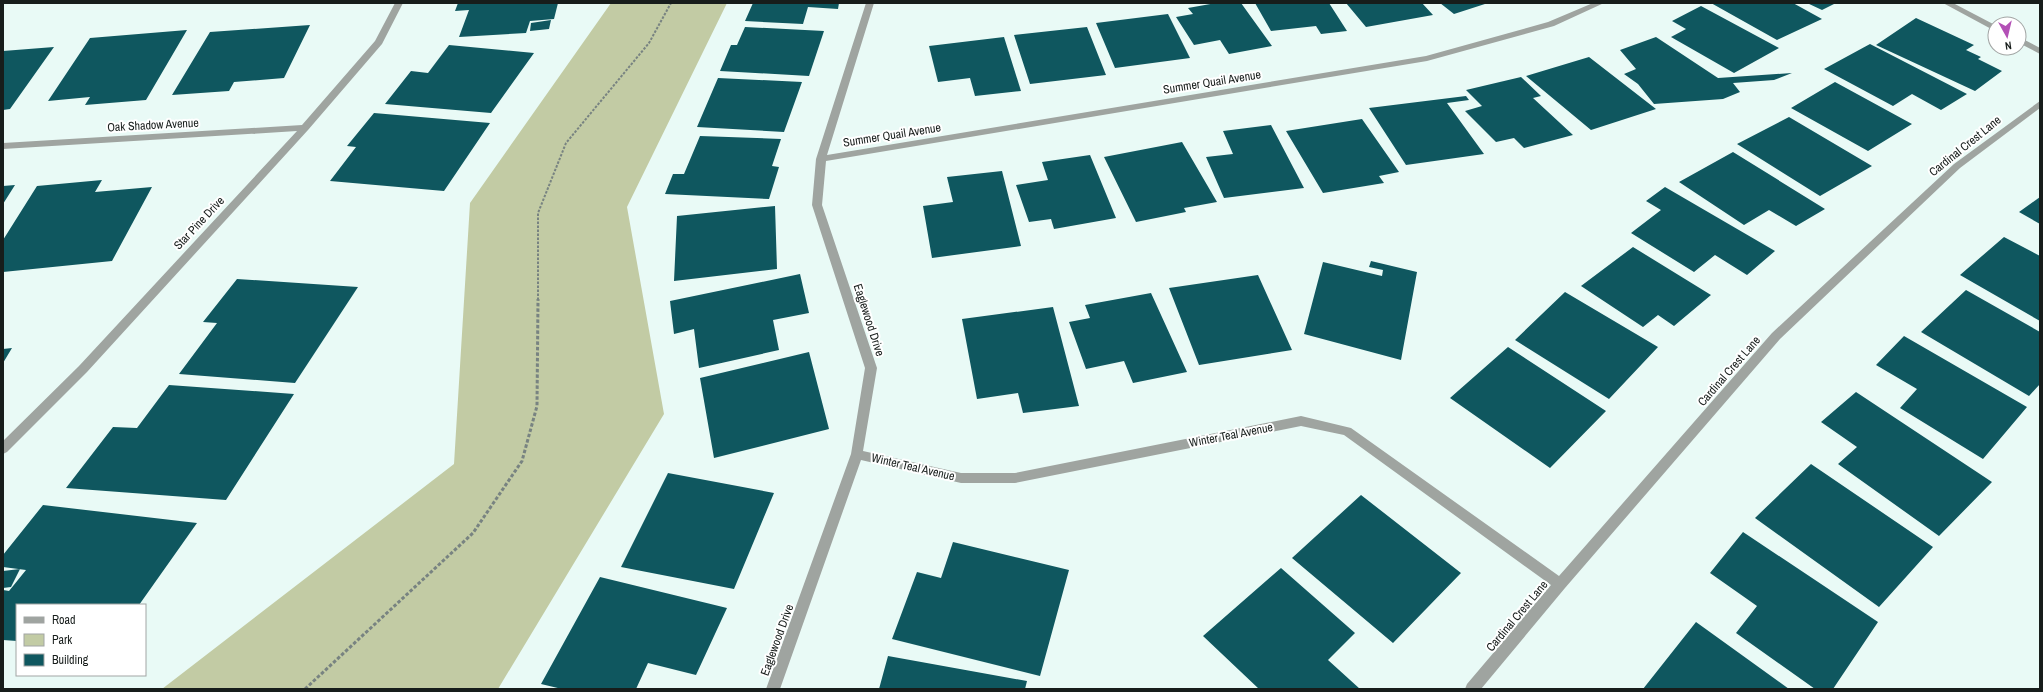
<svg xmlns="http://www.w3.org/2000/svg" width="2043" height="692" viewBox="0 0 2043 692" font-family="'Archivo Narrow',sans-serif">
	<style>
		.green { fill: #c2cba4 }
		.building { fill: #0f575f }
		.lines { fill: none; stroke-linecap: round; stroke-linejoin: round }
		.path-far1 { stroke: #788381; stroke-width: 2; stroke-dasharray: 2.5 1.5; stroke-linecap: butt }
		.path { stroke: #788381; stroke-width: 3; stroke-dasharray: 3.5 2; stroke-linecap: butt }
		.minor { fill: #9fa4a0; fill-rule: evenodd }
		.labels { text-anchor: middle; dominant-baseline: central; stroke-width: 4; stroke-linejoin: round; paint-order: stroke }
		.street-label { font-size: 12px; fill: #171d1b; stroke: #fff }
	</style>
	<rect width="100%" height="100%" fill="#e9faf6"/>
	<path class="green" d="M611 3H727L627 207 664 414 498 689H162L454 464 470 203Z"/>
	<path class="building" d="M458 3H558L554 19 530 21 526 33 459 37 469 10 455 11Z
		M753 3H839L838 9 808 7 803 24 745 21Z
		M1216 3H1241L1272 46 1229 54 1220 40 1194 45 1176 17 1193 14 1188 8Z
		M1255 3H1329L1347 31 1321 34 1316 26 1271 31Z
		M1346 3H1422L1433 15 1366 27Z
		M1440 3H1488L1454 14Z
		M1711 3H1793L1822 19 1777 40Z
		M1807 3H1836L1822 10Z
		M1701 6 1779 48 1734 73 1671 37 1686 29 1672 21Z
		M1168 14 1190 58 1115 68 1096 23Z
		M1916 18 1974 45 1966 50 1981 57 1978 59 2002 71 1975 91 1876 45Z
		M551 20 549 29 530 31 531 23Z
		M310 25 284 78 234 82 229 91 172 95 210 32Z
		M745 27 824 31 809 76 720 71 731 45H737Z
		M1087 27 1106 75 1030 84 1014 35Z
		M187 30 146 100 85 105 90 97 48 101 90 38Z
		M1004 37 1021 91 975 96 970 78 938 82 929 46Z
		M1656 37 1718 78 1792 73 1774 80 1733 83 1740 92 1723 99 1654 104 1638 84 1624 74 1636 69 1620 50Z
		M1870 44 1967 94 1941 110 1912 94 1893 106 1824 69Z
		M449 45 534 53 491 113 385 104 411 71 428 73Z
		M54 47 10 109 3 110V51Z
		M1589 57 1656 109 1591 130 1526 76Z
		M1521 77 1541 96 1533 98 1573 135 1524 148 1514 138 1496 142 1465 111 1482 106 1466 90Z
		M718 78 802 82 784 132 697 127Z
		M1835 82 1912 124 1868 151 1791 108Z
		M1466 96 1469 100 1447 103 1484 154 1406 165 1369 108Z
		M374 113 490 123 444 191 330 181 356 147 347 146Z
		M1789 117 1872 166 1820 196 1737 144Z
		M1362 119 1399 172 1379 176 1384 183 1323 193 1286 131Z
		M1271 125 1304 188 1224 198 1206 157 1233 154 1223 131Z
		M700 136 781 139 772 166 779 167 769 199 665 194 673 174H684Z
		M1182 142 1217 202 1184 208 1186 212 1136 222 1104 157Z
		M1733 152 1825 209 1796 226 1769 210 1744 225 1679 182Z
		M1090 155 1116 218 1054 229 1051 219 1029 222 1016 185 1048 180 1042 162Z
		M1002 171 1021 246 932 258 923 206 953 202 947 177Z
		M102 180 95 192 152 187 112 261 3 272V240L37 186Z
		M15 185 3 204V186Z
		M1665 187 1775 251 1747 275 1715 255 1694 272 1631 233 1661 210 1646 201Z
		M2040 197V224L2019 212Z
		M775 206 777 269 674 281 677 216Z
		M2004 237 2040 256V321L1960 275Z
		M1633 247 1711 295 1674 326 1658 315 1643 327 1581 286Z
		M1371 261 1417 272 1401 360 1304 334 1323 262 1382 276 1383 270 1369 267Z
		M800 274 809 313 773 320 779 350 699 368 694 329 674 334 670 301Z
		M1258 275 1292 350 1199 365 1169 288Z
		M237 279 358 287 295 383 179 374 217 323 203 322Z
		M1966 290 2040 332V384L2029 396 1921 332Z
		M1565 292 1658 347 1609 399 1515 340Z
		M1151 293 1187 372 1133 383 1124 361 1086 369 1069 322 1090 318 1085 305Z
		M1053 307 1079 406 1023 413 1018 393 977 399 962 319Z
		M1904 336 2027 407 1983 459 1900 408 1917 389 1876 365Z
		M1508 347 1606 411 1550 468 1450 398Z
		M12 348 3 363V349Z
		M809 352 829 429 714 458 700 378Z
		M169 385 294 394 226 500 66 488 113 427 137 428Z
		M1856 392 1992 482 1939 536 1838 464 1857 447 1821 422Z
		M1811 464 1933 547 1879 607 1755 518Z
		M668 473 774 493 734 589 621 567Z
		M1361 495 1461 573 1393 643 1292 558Z
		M43 505 197 523 139 605H17V641L3 640V590L9 591 26 570 3 567V555Z
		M1743 532 1878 622 1833 689H1815L1736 633 1757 606 1710 573Z
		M953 542 1069 570 1040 676 892 639 917 572 941 578Z
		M1281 568 1355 633 1328 660 1360 689H1259L1203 636Z
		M20 569 11 587 3 588V571Z
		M600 577 727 608 696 675 648 663 636 689H562L541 684Z
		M1696 622 1789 689H1643Z
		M888 656 1027 681 1025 689H879Z"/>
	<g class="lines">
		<path class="path-far1" d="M538 300V213L566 143 649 43 671 3"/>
		<path class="path" d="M305 689 473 533 522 461 537 406 538 299"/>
		<path class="minor" d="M395 3H403L382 44 308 130 87 372 7 452 3 454V441L79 366 297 131 3 149V143L302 125 375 41Z
			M866 3H874L827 155 1426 56 1548 22 1593 3H1604L1554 26 1427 61 826 161 822 205 877 368 863 451 961 473H1015L1301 416 1351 428 1559 576 1772 333 1954 164 2040 101V108L1960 168 1780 339 1565 588 1481 689H1465L1467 684 1551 585 1344 435 1301 426 1015 483H961L861 460 780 689H766L851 454 865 368 812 205 816 159Z
			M1943 3H1953L1995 25V31Z
			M2019 37 2040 48V54L2019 43Z"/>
	</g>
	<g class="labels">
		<g class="street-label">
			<text transform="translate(1212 82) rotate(-9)">Summer Quail Avenue</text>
			<text transform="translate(153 125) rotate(-3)">Oak Shadow Avenue</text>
			<text transform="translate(892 135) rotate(-9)">Summer Quail Avenue</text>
			<text transform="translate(1965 146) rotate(-39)">Cardinal Crest Lane</text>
			<text transform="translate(199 223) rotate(-47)">Star Pine Drive</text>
			<text transform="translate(869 320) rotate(72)">Eaglewood Drive</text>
			<text transform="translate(1729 371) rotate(-49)">Cardinal Crest Lane</text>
			<text transform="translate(1231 435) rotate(-11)">Winter Teal Avenue</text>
			<text transform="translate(913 467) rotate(13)">Winter Teal Avenue</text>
			<text transform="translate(1517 616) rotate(-50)">Cardinal Crest Lane</text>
			<text transform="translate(777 640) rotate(-70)">Eaglewood Drive</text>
		</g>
	</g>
	<rect width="2043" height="692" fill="none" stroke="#171d1b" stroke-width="8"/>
	<rect x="16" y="604" width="130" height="72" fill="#ffffff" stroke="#a2a5a4"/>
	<rect x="24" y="617" width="20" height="6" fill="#9fa4a0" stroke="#a2a5a4"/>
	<text x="52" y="624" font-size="12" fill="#171d1b">Road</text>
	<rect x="24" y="634" width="20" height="12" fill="#c2cba4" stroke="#a2a5a4"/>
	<text x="52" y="644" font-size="12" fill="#171d1b">Park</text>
	<rect x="24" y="654" width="20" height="12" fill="#0f575f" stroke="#a2a5a4"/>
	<text x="52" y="664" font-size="12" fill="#171d1b">Building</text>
	<g transform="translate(2007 36) rotate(172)"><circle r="19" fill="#ffffff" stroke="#a2a5a4"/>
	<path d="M0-3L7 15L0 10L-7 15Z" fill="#b350b6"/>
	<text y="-6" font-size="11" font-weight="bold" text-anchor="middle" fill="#171d1b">N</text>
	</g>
</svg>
